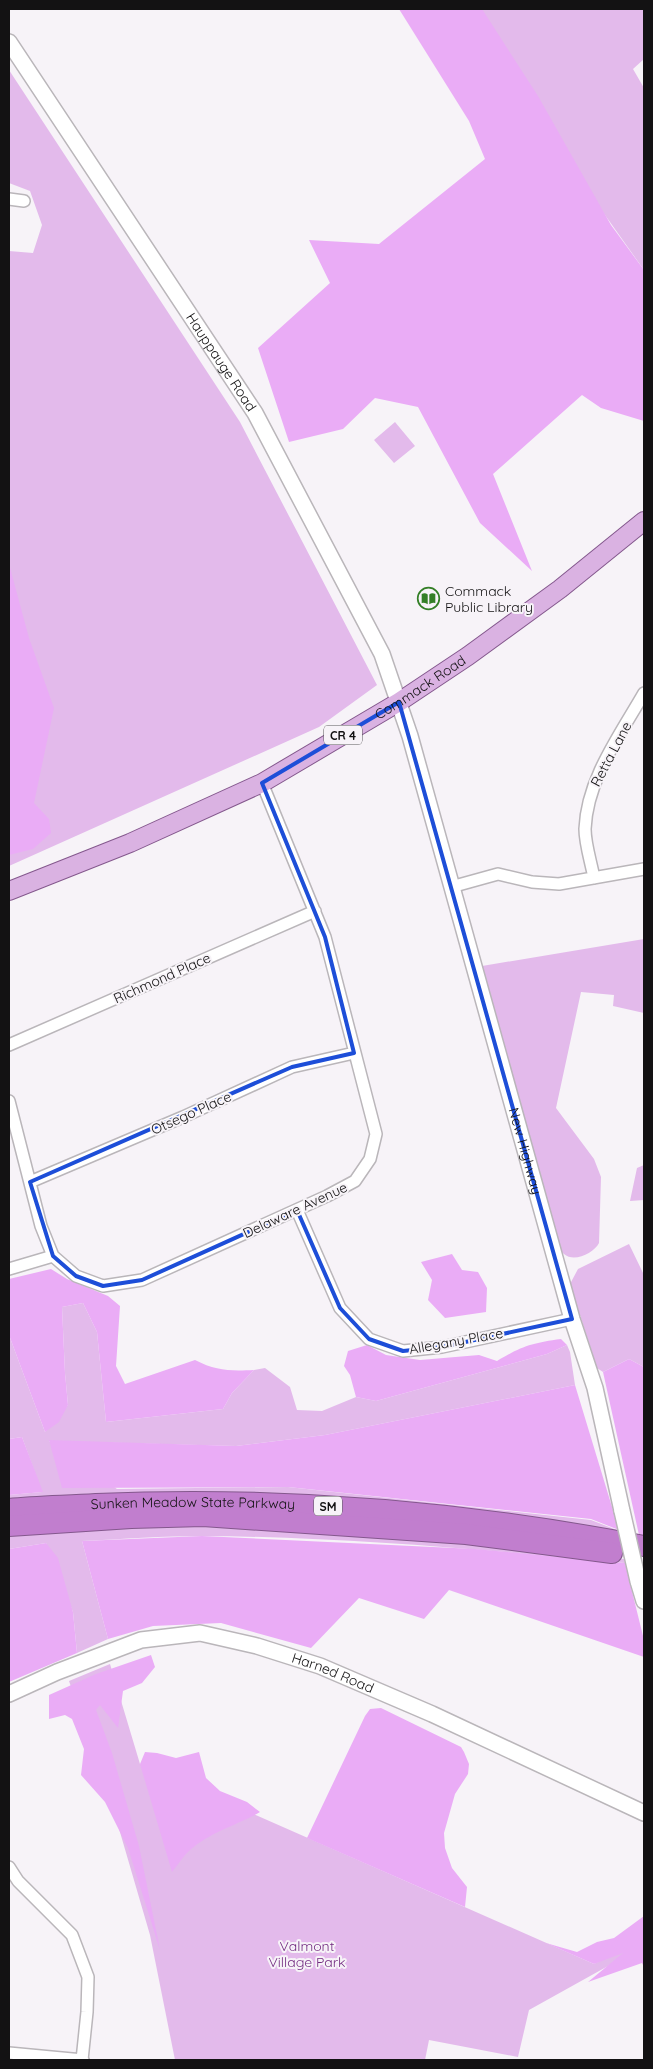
<svg xmlns="http://www.w3.org/2000/svg" width="653" height="2069" viewBox="0 0 653 2069" font-family="Quicksand,sans-serif">
	<style>
		.green { fill: #e3baeb }
		.forest { fill: #eaacf6 }
		.lines { fill: none; stroke-linecap: round; stroke-linejoin: round }
		.street-casing { stroke: #bab6ba; stroke-width: 14 }
		.secondary-casing { stroke: #bab6ba; stroke-width: 18 }
		.primary-casing { stroke: #84588d; stroke-width: 20 }
		.highway-casing { stroke: #84588d; stroke-width: 22 }
		.street { stroke: #fff; stroke-width: 11 }
		.secondary { stroke: #fff; stroke-width: 15 }
		.primary { stroke: #dab2e2; stroke-width: 18 }
		.highway { stroke: #c17ece; stroke-width: 20 }
		.secondary-bridge-casing { stroke: #bab6ba; stroke-width: 18; stroke-linecap: butt }
		.secondary-bridge { stroke: #fff; stroke-width: 15 }
		.marked { fill: none; stroke: #1d4ed8; stroke-width: 4; stroke-linejoin: round }
		.labels { text-anchor: middle; dominant-baseline: central; stroke-width: 4; stroke-linejoin: round; paint-order: stroke }
		.shield { fill: #f7f3f8; stroke: #575658; stroke-width: 1 }
		.shield-label { font-size: 12px; font-weight: bold; fill: #131213 }
		.street-label { font-size: 14px; fill: #131213; stroke: #f7f3f8 }
		.poi-label { font-size: 14px; fill: #131213; stroke: #f7f3f8; text-anchor: start }
		.park-label { font-size: 14px; fill: #732b80; stroke: #f7f3f8 }
	</style>
	<rect width="100%" height="100%" fill="#f7f3f8"/>
	<path class="green" d="M459 9H644V59L633 69 644 88V270Z
		M9 70 240 422 377 685 319 727 9 866V251L33 253 42 225 30 191 9 183Z
		M395 422 415 446 394 463 374 440Z
		M644 939V1013L613 1006 614 995 581 992 556 1108 594 1159 601 1177 599 1243C594 1253 574 1263 564 1254 561 1252 559 1248 557 1245L482 966Z
		M644 1165V1200L630 1201 637 1168Z
		M629 1244 644 1275V1367L629 1359 603 1372 597 1368 570 1284 578 1269Z
		M83 1303 97 1332 106 1422 223 1409 232 1393 254 1370 265 1368 290 1387 297 1410 322 1411 356 1397 376 1401 547 1354 567 1345 570 1352 575 1385 325 1435 236 1446 49 1441 117 1489 288 1487 591 1520 617 1530 618 1535 9 1503V1495L42 1492 22 1437 9 1439V1335L45 1432 68 1405 65 1373 62 1307Z
		M175 1525 376 1532 624 1559 625 1563C485 1550 344 1537 203 1536 163 1536 123 1539 82 1541L108 1639 77 1653 73 1612 46 1543 9 1549V1533Z
		M110 1664 140 1764 594 1964 644 1936V1946L529 2010 518 2057 429 2040 425 2060H175L150 1935 115 1815 69 1681Z"/>
	<path class="forest" d="M399 9H482L538 96 611 225 644 270V421L601 408 582 395 493 474 532 571 480 523 418 407 375 398 343 429 289 442 258 348 330 283 309 240 379 244 485 159 469 121Z
		M9 564 29 638 54 708 34 803 49 819 51 833 33 849 9 855Z
		M452 1254 462 1270 478 1272 487 1288 486 1312 445 1318 428 1300 432 1280 421 1262Z
		M51 1269 67 1279 108 1296 120 1306 116 1366 125 1384 195 1360C216 1371 230 1371 254 1370L232 1393 223 1409 106 1422 97 1332 83 1303 62 1307 65 1373 68 1405 59 1422 45 1432 9 1335V1279Z
		M561 1339 567 1345 547 1354 376 1401 356 1397 350 1375 344 1366 348 1351 367 1345 386 1355 420 1360 479 1355 497 1361C522 1346 532 1343 561 1339Z
		M629 1359 644 1367V1537H640L639 1535 603 1372Z
		M575 1385 619 1530 591 1519 288 1487 62 1488 49 1440 236 1446 325 1435Z
		M22 1437 43 1492 9 1495V1439Z
		M202 1536 475 1549 625 1563 644 1640V1657L449 1590 424 1619 359 1598 311 1648 221 1623 153 1626 108 1639 82 1541Z
		M46 1543 58 1558 73 1612 77 1653 9 1682V1549Z
		M151 1655 155 1667 142 1683 123 1691 118 1728 100 1705 96 1710 112 1753 139 1846 160 1950 128 1848 105 1802 81 1775 84 1749 72 1719 65 1715 49 1719V1695L96 1674Z
		M381 1708 461 1747 464 1752 469 1764 468 1774 455 1794 444 1833 445 1848 452 1868 467 1887 465 1907 307 1838 365 1716 370 1709Z
		M145 1752 157 1753 176 1758 199 1752 206 1778 220 1791 247 1802 260 1812C238 1825 210 1832 190 1850 183 1856 178 1865 172 1872L140 1764Z
		M644 1916V1967L642 1963 588 1982 623 1953 594 1964 546 1943 577 1952 597 1942 614 1938Z"/>
	<g class="lines">
		<defs>
			<path id="street" d="M9 199 24 201
				M594 878C591 862 585 844 585 829 587 779 620 735 644 693
				M451 887 498 874 532 882 559 884 644 869
				M9 1045 315 911
				M9 1101 41 1226 53 1256 76 1276 103 1286 142 1280 327 1196 355 1181 370 1159 376 1134 325 937 262 783
				M30 1182 183 1117 292 1067 354 1053
				M297 1210 340 1308 369 1339 403 1351 442 1347 572 1319
				M9 1269 53 1256
				M9 1867 18 1881 72 1935 88 1977 87 2012 82 2060
				M9 2053 83 2060"/>
			<g id="secondary">
				<path id="s1" d="M9 42 255 413 382 654 410 736 572 1319 595 1388 622 1511"/>
				<path d="M638 1581 644 1601"/>
				<path id="s2" d="M9 1694 57 1672 141 1640 200 1633 257 1646 320 1666 432 1714 644 1813"/>
			</g>
			<g id="primary">
				<path id="s3" d="M9 891 130 843 262 783 399 702 468 656 560 589 644 521"/>
			</g>
			<g id="highway">
				<path id="s4" d="M9 1509C38 1506 67 1506 96 1504 282 1496 462 1511 644 1546"/>
				<path d="M9 1526 131 1518 203 1516 466 1534 612 1553"/>
			</g>
		</defs>
		<use href="#street" class="street-casing"/>
		<use href="#secondary" class="secondary-casing"/>
		<use href="#primary" class="primary-casing"/>
		<use href="#highway" class="highway-casing"/>
		<use href="#street" class="street"/>
		<use href="#secondary" class="secondary"/>
		<use href="#primary" class="primary"/>
		<use href="#highway" class="highway"/>
		<defs>
			<path id="secondary-bridge" d="M622 1511 638 1581"/>
		</defs>
		<use href="#secondary-bridge" class="secondary-bridge-casing"/>
		<use href="#secondary-bridge" class="secondary-bridge"/>
	</g>
	<path class="marked" d="M399 702 572 1319 442 1347 403 1351 369 1339 340 1308 297 1210 142 1280 103 1286 76 1276 53 1256 30 1182 292 1067 354 1053 325 937 262 783Z"/>
	<defs>
		<symbol id="library-ring" viewBox="-11 -11 22 22"><circle r="9.5" fill="#f7f3f8" stroke="#347f27" stroke-width="1.5"/><path d="M-6-4Q-3-5.5-.7-3.5V5Q-3 3-6 4ZM6-4Q3-5.5 .7-3.5V5Q3 3 6 4Z" fill="#347f27"/></symbol>
	</defs>
	<g fill-rule="evenodd">
		<use href="#library-ring" x="416" y="586" width="25" height="25"/>
	</g>
	<g class="labels">
		<g class="shield">
			<rect x="324" y="725.5" width="38" height="19" rx="4"/>
			<rect x="314" y="1496.5" width="28" height="19" rx="4"/>
		</g>
		<g class="shield-label">
			<text x="343" y="735">CR 4</text>
			<text x="328" y="1506">SM</text>
		</g>
		<g class="street-label">
			<text stroke="none"><textPath href="#s1" startOffset="384">Hauppauge Road</textPath></text>
			<text stroke="none"><textPath href="#s3" startOffset="460">Commack Road</textPath></text>
			<text transform="translate(611 754) rotate(-62)">Retta Lane</text>
			<text transform="translate(162 978) rotate(-24)">Richmond Place</text>
			<text transform="translate(191 1113) rotate(-24)">Otsego Place</text>
			<text stroke="none"><textPath href="#s1" startOffset="1235">New Highway</textPath></text>
			<text transform="translate(295 1210) rotate(-25)">Delaware Avenue</text>
			<text transform="translate(456 1341) rotate(-10)">Allegany Place</text>
			<text stroke="none"><textPath href="#s4" startOffset="184">Sunken Meadow State Parkway</textPath></text>
			<text stroke="none"><textPath href="#s2" startOffset="341">Harned Road</textPath></text>
		</g>
		<g class="poi-label">
			<text x="445" y="591">Commack<tspan x="445" dy="16">Public Library</tspan></text>
		</g>
		<g class="park-label">
			<text x="307" y="1946">Valmont<tspan x="307" dy="16">Village Park</tspan></text>
		</g>
	</g>
	<rect width="653" height="2069" fill="none" stroke="#131213" stroke-width="20"/>
</svg>
